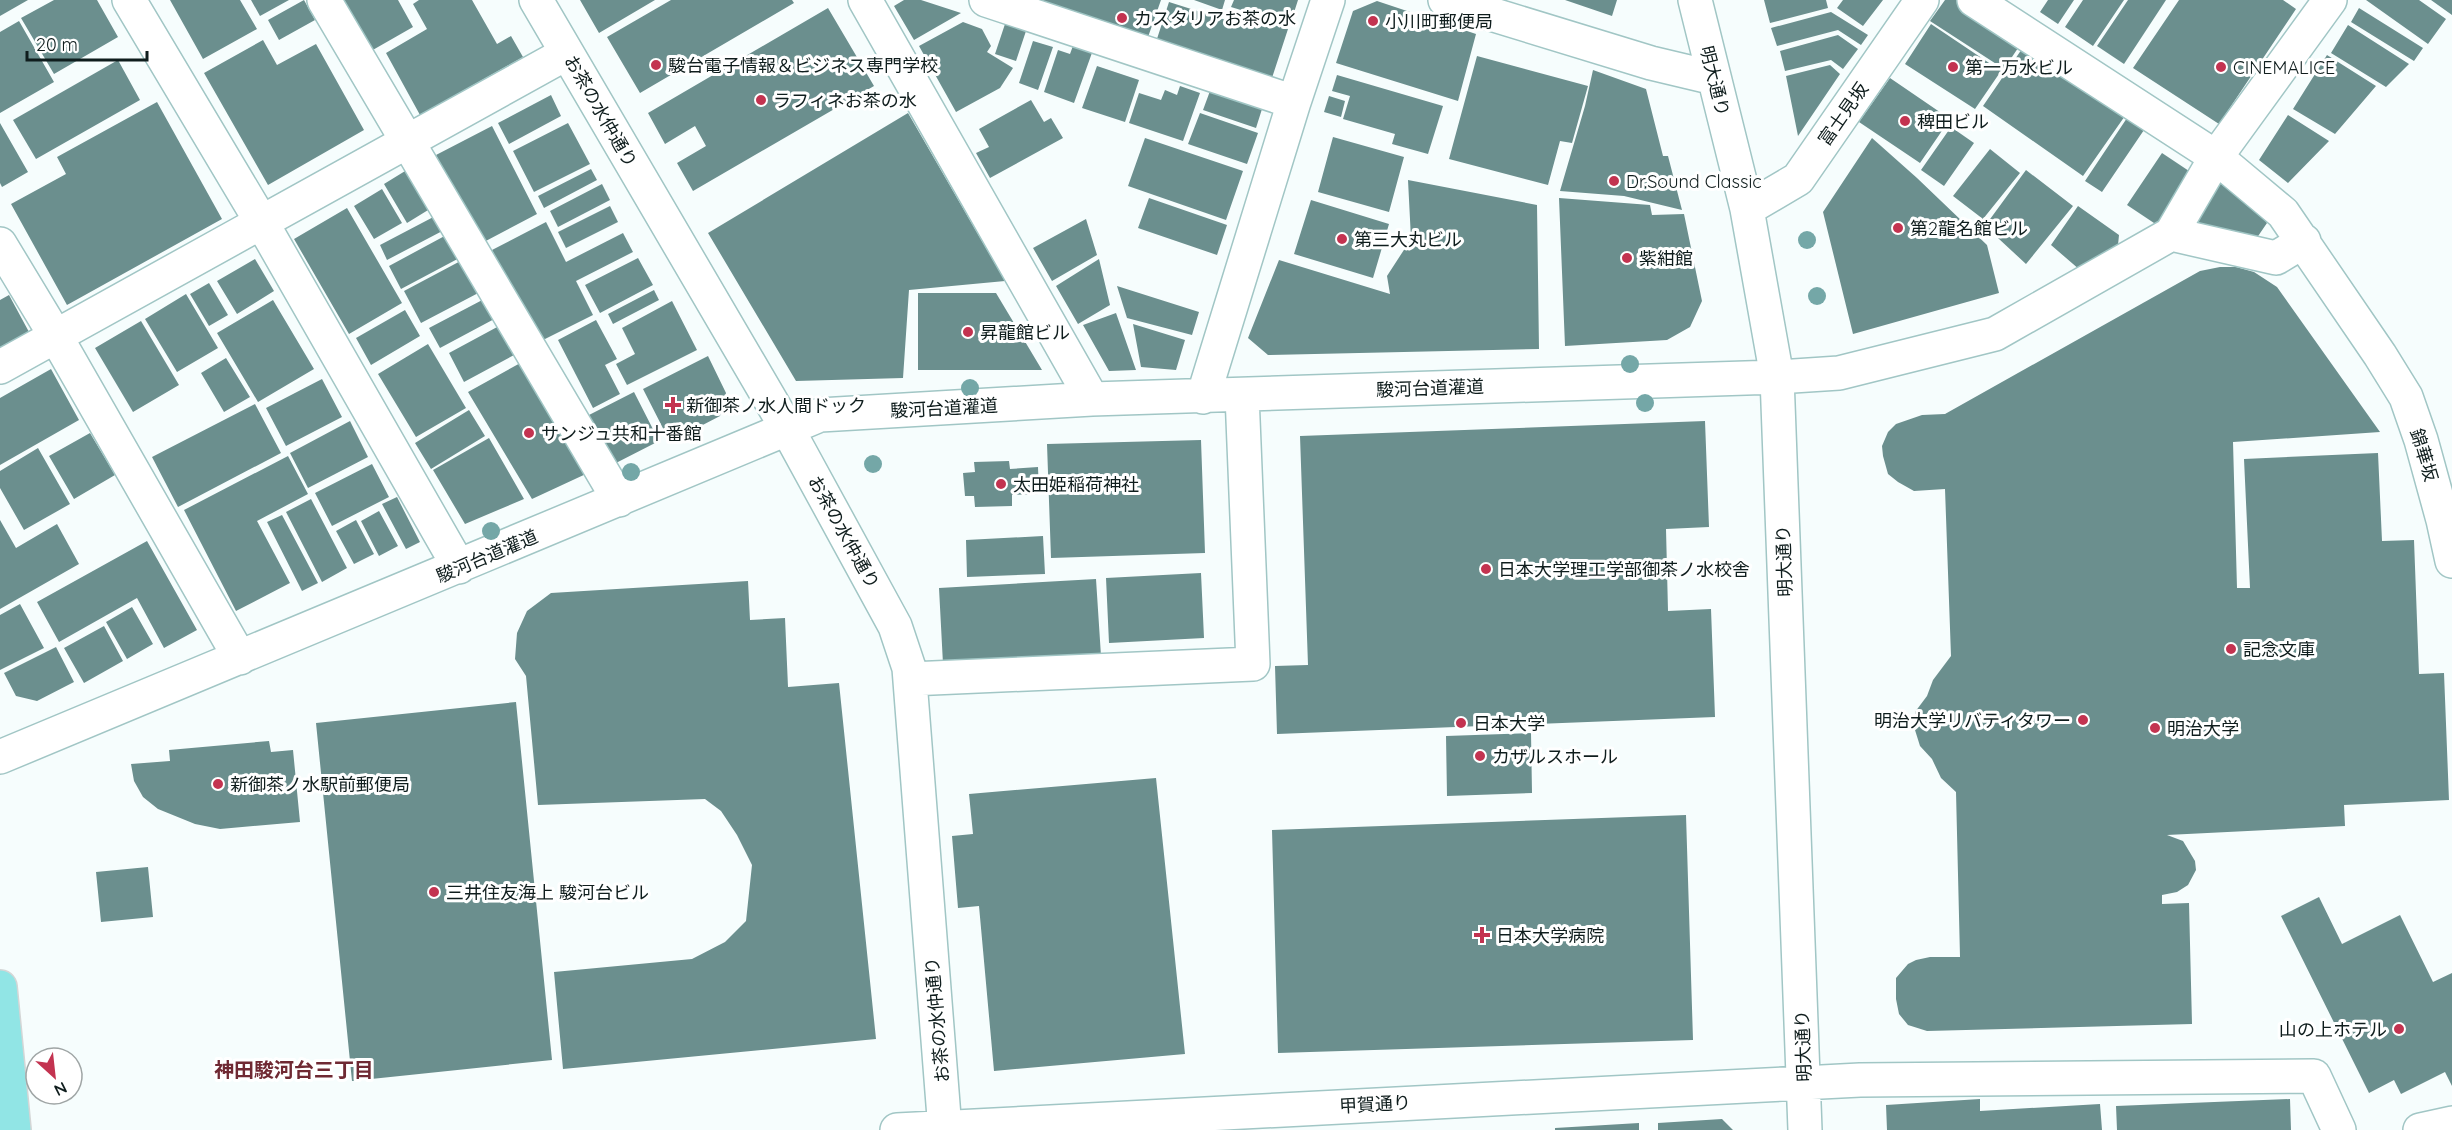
<svg xmlns="http://www.w3.org/2000/svg" width="2452" height="1130" viewBox="0 0 2452 1130" font-family="Quicksand,'Noto Sans JP',sans-serif">
	<style>
		.building { fill: #6b8f8e }
		.lines { fill: none; stroke-linecap: round; stroke-linejoin: round }
		.minor-casing { stroke: #a1c6c5; stroke-width: 36 }
		.major-casing { stroke: #d4d6d6; stroke-width: 36 }
		.minor { stroke: #fff; stroke-width: 33 }
		.major { stroke: #91e5e5; stroke-width: 33 }
		.tree { fill: #74a7a7 }
		.poi-dot { fill: #c33350; stroke: #fff; stroke-width: 2 }
		.labels { text-anchor: middle; dominant-baseline: central; stroke-width: 6; stroke-linejoin: round; paint-order: stroke }
		.poi-label { font-size: 18px; fill: #0f1d1d; stroke: #fff; text-anchor: start }
		.street-label { font-size: 18px; fill: #0f1d1d; stroke: #fff }
		.neighbourhood-label { font-size: 20px; font-weight: bold; fill: #6f2933; stroke: #fff }
	</style>
	<rect width="100%" height="100%" fill="#f6fdfd"/>
	<path class="building" d="M0 0H28L0 16Z
		M54 0H97L118 37 54 74 21 18Z
		M170 0H240L257 29 203 59Z
		M251 0H289L260 16Z
		M304 0 315 20 279 40 268 20Z
		M342 0H398L413 27 371 51Z
		M419 0H472L497 44 511 36 523 57 420 115 386 53 427 29 413 4Z
		M580 0H655L599 33Z
		M671 0H792L794 3 640 93 607 37Z
		M904 0H921L961 13 914 40 894 6Z
		M1032 0H1161L1148 37Z
		M1194 0H1225L1222 10Z
		M1234 0H1298L1290 25 1231 7Z
		M1565 0H1617L1612 16Z
		M1764 0H1826L1828 8 1770 23Z
		M1843 0H1883L1863 26 1837 8Z
		M1945 0H1958L2022 42 2004 69 1930 21Z
		M2048 0H2074L2058 24 2040 12Z
		M2083 0H2124L2093 46 2065 27Z
		M2128 0H2166L2124 64 2097 46Z
		M2179 0H2283L2296 9 2219 124 2133 68Z
		M2366 0H2419L2446 19 2428 44Z
		M2431 0H2452V15Z
		M1377 1 1476 34 1458 101 1336 63 1353 11Z
		M1169 2 1229 21 1232 11 1288 29 1270 84 1154 48Z
		M828 8 874 86 693 191 677 163 706 146 695 126 665 144 648 113Z
		M2359 8 2423 48 2414 61 2351 22Z
		M1831 12 1868 35 1861 45 1838 30 1777 46 1771 28Z
		M19 21 54 82 0 113V32Z
		M963 22 982 29 991 46 987 52 1013 68 1000 88 956 112 919 46Z
		M1005 24 1026 31 1016 61 995 54Z
		M1931 24 2001 71 1975 109 1905 64Z
		M2348 25 2409 64 2386 87 2331 53Z
		M1838 35 1858 49 1843 69 1831 60 1785 71 1780 51Z
		M263 40 277 65 316 44 364 130 268 185 204 73Z
		M1033 41 1053 47 1038 90 1019 83Z
		M1074 43 1093 50 1074 103 1044 92 1058 50 1070 54Z
		M2026 43 2127 113 2083 176 1983 106Z
		M2327 55 2376 86 2335 134 2293 109Z
		M1477 56 1588 86 1572 143 1560 141 1548 185 1449 159Z
		M118 60 140 100 36 159 13 120Z
		M1830 65 1840 74 1798 136 1786 76Z
		M1097 66 1139 80 1125 122 1082 108Z
		M1593 70 1646 89 1663 156H1668L1682 210 1624 196 1560 191 1585 106Z
		M1337 75 1443 106 1428 154 1392 144 1395 134 1343 119 1350 96 1332 91Z
		M1890 78 1950 119 1920 163 1859 122Z
		M1180 86 1200 93 1183 141 1129 123 1139 93 1161 100 1165 90 1177 95Z
		M1210 91 1262 109 1256 128 1203 110Z
		M551 95 561 116 509 144 498 123Z
		M1329 96 1345 101 1341 117 1324 112Z
		M1031 100 1044 122 1051 118 1063 138 990 178 976 153 989 147 979 129Z
		M157 102 222 219 67 305 11 204 66 174 57 157Z
		M908 113 1005 281 909 290 903 378 796 381 708 233Z
		M1200 113 1258 133 1247 164 1188 144Z
		M2288 115 2329 141 2288 183 2259 160Z
		M2127 118 2144 130 2102 192 2085 181Z
		M0 123 28 172 2 187 0 183Z
		M568 123 590 164 534 192 513 151Z
		M492 126 537 214 482 243 436 155Z
		M1951 127 1974 143 1944 186 1921 170Z
		M1333 137 1404 157 1389 212 1318 192Z
		M1145 138 1243 171 1226 220 1128 186Z
		M1872 138 1917 178 1987 245 1999 293 1853 334 1823 212Z
		M1990 149 2020 173 1983 219 1953 196Z
		M2162 153 2195 175 2160 227 2127 205Z
		M410 168 433 207 407 223 384 184Z
		M591 169 597 180 544 208 538 196Z
		M2026 170 2073 206 2026 264 1985 226Z
		M2222 179 2248 198 2267 223 2252 245 2192 229Z
		M1408 180 1537 205 1539 349 1268 355 1248 338 1279 260 1390 294 1387 276 1411 239Z
		M602 184 610 200 558 227 550 211Z
		M382 189 402 223 374 239 354 206Z
		M1149 198 1227 225 1217 255 1138 228Z
		M1559 198 1650 205 1652 215 1684 214 1702 301 1690 327 1667 340 1565 346Z
		M1311 200 1389 224 1373 278 1294 254Z
		M610 206 618 222 566 248 558 232Z
		M2078 206 2119 235 2118 245 2080 270 2051 245Z
		M347 208 402 303 349 334 294 239Z
		M441 213 448 228 387 260 380 245Z
		M1086 219 1097 255 1052 281 1033 248Z
		M546 222 566 262 623 233 633 252 576 281 593 315 539 342 492 250Z
		M452 232 465 255 401 289 389 266Z
		M468 257 484 290 421 323 404 291Z
		M638 258 653 285 600 313 585 285Z
		M255 259 274 291 237 314 217 281Z
		M1099 259 1110 305 1078 324 1056 286Z
		M2220 267H2236L2254 272 2277 287 2380 432 2233 442 2237 588H2250L2244 459 2378 453 2382 541 2414 540 2419 674 2444 673 2449 800 2344 805 2345 826 2167 835 2183 841 2195 861 2196 870 2188 885 2177 892 2162 895V904L2189 903 2192 1024 1927 1031 1908 1025 1899 1014 1896 999V978L1908 964 1916 960 1930 957H1960L1956 792 1941 778 1932 759 1920 746 1915 730V712L1927 696 1933 680 1951 656 1945 489 1914 491 1898 482 1888 474 1883 456 1882 446 1888 432 1896 424 1922 415 1945 414 2200 271Z
		M209 283 228 315 209 326 190 294Z
		M1117 286 1199 312 1192 335 1127 318Z
		M654 290 659 300 613 324 608 314Z
		M918 293H996L1042 370H918Z
		M186 294 218 348 177 372 145 319Z
		M9 295 29 332 0 348V300Z
		M488 297 498 317 440 348 429 328Z
		M273 300 314 369 258 402 217 333Z
		M672 301 697 350 627 385 616 364 635 354 622 328Z
		M405 310 420 336 371 365 356 338Z
		M1116 313 1136 370 1109 371 1083 325Z
		M596 320 617 359 605 365 620 394 593 408 558 340Z
		M141 321 179 385 133 412 95 348Z
		M1133 324 1185 340 1176 370 1141 367Z
		M499 326 514 355 464 382 449 353Z
		M428 344 466 408 416 437 378 374Z
		M708 356 726 393 720 416 670 442 643 389Z
		M226 358 250 397 224 412 201 373Z
		M524 361 588 473 532 499 468 392Z
		M51 369 79 420 0 465V398Z
		M322 379 342 417 286 446 266 408Z
		M634 392 659 441 614 464 589 415Z
		M255 404 281 453 178 507 152 457Z
		M469 410 485 436 431 469 415 443Z
		M350 421 368 457 308 488 290 453Z
		M1705 421 1709 527 1666 529 1668 611 1711 609 1715 717 1277 734 1275 666 1308 665 1300 436Z
		M90 433 115 475 74 499 49 456Z
		M489 438 524 499 465 524 433 470Z
		M1201 440 1205 553 1051 558 1047 444Z
		M38 448 70 504 24 530 0 488V471Z
		M288 456 308 494 257 521 290 583 236 611 184 510Z
		M1009 461 1010 469 1038 467 1039 494 1012 495V506L975 507 974 496H965L963 473 975 472 974 462Z
		M372 464 389 497 332 526 315 493Z
		M397 497 420 542 406 549 382 504Z
		M311 499 347 568 322 582 286 512Z
		M379 511 398 546 379 556 361 521Z
		M282 515 318 583 302 591 267 522Z
		M0 520 16 548 57 524 79 564 0 609Z
		M356 520 374 554 354 564 336 531Z
		M1043 536 1045 574 967 577 966 540Z
		M147 541 197 630 164 648 137 598 59 642 37 602Z
		M1201 573 1204 638 1109 643 1106 578Z
		M1096 579 1101 656 943 664 939 588Z
		M748 581 750 620 785 618 788 687 839 683 876 1039 563 1069 554 972 692 959 725 942 746 921 752 865 737 835 721 811 705 799 538 805 526 676 515 659 517 633 527 611 551 593Z
		M20 604 44 648 0 670V615Z
		M132 607 153 644 127 659 106 622Z
		M104 626 123 661 84 683 64 648Z
		M56 647 74 682 37 701 16 696 4 673Z
		M516 702 552 1060 352 1081 316 723Z
		M1531 733 1532 793 1447 796 1446 736Z
		M269 741 271 752 293 750 300 822 220 829 195 824 158 809 143 797 134 781 131 764 170 761 169 750Z
		M1156 778 1185 1054 994 1071 979 906 958 908 952 836 973 834 969 794Z
		M1686 815 1693 1040 1278 1053 1272 830Z
		M148 867 153 917 101 922 96 872Z
		M2319 897 2342 944 2400 915 2433 982 2452 973V1086L2445 1072 2401 1094 2394 1080 2369 1093 2281 916Z
		M1980 1099V1111L2100 1104 2102 1130H1887L1886 1105Z
		M2290 1099 2291 1130H2117L2116 1106Z
		M1722 1119 1733 1130H1658V1123Z
		M1639 1123V1130H1555V1128Z"/>
	<g class="lines">
		<defs>
			<path id="minor" d="M129 0 262 223 459 567
				M324 0 619 500
				M536 0 788 430 895 626 909 668 945 1130
				M865 0 1092 399
				M986 0 1294 102
				M1445 0 1651 63 1714 78
				M1695 0 1747 209 1777 377 1805 1130
				M1974 0 2216 157 2283 213 2380 355 2406 397 2421 440 2443 520 2452 561
				M1747 209 1798 179 1922 0
				M2171 234 2276 258 2304 241
				M0 244 55 335 240 658
				M0 367 567 53
				M1203 397 1294 102 1328 0
				M910 679 1253 664 1242 395
				M0 757 820 415 1092 399 1777 377 1839 373 1995 334 2171 234 2216 157 2330 0
				M897 1130 1860 1080 2314 1076 2339 1130
				M2420 1130 2452 1123"/>
			<path id="major" d="M0 987 14 1130"/>
		</defs>
		<use href="#minor" class="minor-casing"/>
		<use href="#major" class="major-casing"/>
		<use href="#minor" class="minor"/>
		<use href="#major" class="major"/>
	</g>
	<g class="tree">
		<circle cx="1807" cy="240" r="9"/>
		<circle cx="1817" cy="296" r="9"/>
		<circle cx="1630" cy="364" r="9"/>
		<circle cx="970" cy="388" r="9"/>
		<circle cx="1645" cy="403" r="9"/>
		<circle cx="873" cy="464" r="9"/>
		<circle cx="631" cy="472" r="9"/>
		<circle cx="491" cy="531" r="9"/>
	</g>
	<g class="poi-dot">
		<circle cx="1122" cy="18" r="6"/>
		<circle cx="1373" cy="21" r="6"/>
		<circle cx="656" cy="65" r="6"/>
		<circle cx="1953" cy="67" r="6"/>
		<circle cx="2221" cy="67" r="6"/>
		<circle cx="761" cy="100" r="6"/>
		<circle cx="1905" cy="121" r="6"/>
		<circle cx="1614" cy="181" r="6"/>
		<circle cx="1898" cy="228" r="6"/>
		<circle cx="1342" cy="239" r="6"/>
		<circle cx="1627" cy="258" r="6"/>
		<circle cx="968" cy="332" r="6"/>
		<path d="M670 396h6v6h6v6h-6v6h-6v-6h-6v-6h6z"/>
		<circle cx="529" cy="433" r="6"/>
		<circle cx="1001" cy="484" r="6"/>
		<circle cx="1486" cy="569" r="6"/>
		<circle cx="2231" cy="649" r="6"/>
		<circle cx="2083" cy="720" r="6"/>
		<circle cx="1461" cy="723" r="6"/>
		<circle cx="2155" cy="728" r="6"/>
		<circle cx="1480" cy="756" r="6"/>
		<circle cx="218" cy="784" r="6"/>
		<circle cx="434" cy="892" r="6"/>
		<path d="M1479 926h6v6h6v6h-6v6h-6v-6h-6v-6h6z"/>
		<circle cx="2399" cy="1029" r="6"/>
	</g>
	<g class="labels">
		<g class="poi-label">
			<text x="1134" y="18">カスタリアお茶の水</text>
			<text x="1385" y="21">小川町郵便局</text>
			<text x="668" y="65">駿台電子情報＆ビジネス専門学校</text>
			<text x="1965" y="67">第一万水ビル</text>
			<text x="2233" y="67">CINEMALICE</text>
			<text x="773" y="100">ラフィネお茶の水</text>
			<text x="1917" y="121">稗田ビル</text>
			<text x="1626" y="181">Dr.Sound Classic</text>
			<text x="1910" y="228">第2龍名館ビル</text>
			<text x="1354" y="239">第三大丸ビル</text>
			<text x="1639" y="258">紫紺館</text>
			<text x="980" y="332">昇龍館ビル</text>
			<text x="686" y="405">新御茶ノ水人間ドック</text>
			<text x="541" y="433">サンジュ共和十番館</text>
			<text x="1013" y="484">太田姫稲荷神社</text>
			<text x="1498" y="569">日本大学理工学部御茶ノ水校舎</text>
			<text x="2243" y="649">記念文庫</text>
			<text x="2071" y="720" text-anchor="end">明治大学リバティタワー</text>
			<text x="1473" y="723">日本大学</text>
			<text x="2167" y="728">明治大学</text>
			<text x="1492" y="756">カザルスホール</text>
			<text x="230" y="784">新御茶ノ水駅前郵便局</text>
			<text x="446" y="892">三井住友海上 駿河台ビル</text>
			<text x="1496" y="935">日本大学病院</text>
			<text x="2387" y="1029" text-anchor="end">山の上ホテル</text>
		</g>
		<g class="street-label">
			<text transform="translate(1715 81) rotate(76)">明大通り</text>
			<text transform="translate(601 111) rotate(60)">お茶の水仲通り</text>
			<text transform="translate(1843 114) rotate(-55)">富士見坂</text>
			<text transform="translate(1430 388) rotate(-2)">駿河台道灌道</text>
			<text transform="translate(944 408) rotate(-3)">駿河台道灌道</text>
			<text transform="translate(2424 455) rotate(73)">錦華坂</text>
			<text transform="translate(844 532) rotate(61)">お茶の水仲通り</text>
			<text transform="translate(487 556) rotate(-23)">駿河台道灌道</text>
			<text transform="translate(1784 561) rotate(-92)">明大通り</text>
			<text transform="translate(937 1020) rotate(-95)">お茶の水仲通り</text>
			<text transform="translate(1803 1046) rotate(-92)">明大通り</text>
			<text transform="translate(1375 1104) rotate(-3)">甲賀通り</text>
		</g>
		<g class="neighbourhood-label">
			<text x="294" y="1069">神田駿河台三丁目</text>
		</g>
	</g>
	<g transform="translate(54 1076) rotate(153)"><circle r="28" fill="#ffffff" stroke="#9fa5a5" stroke-width="1.5"/>
	<path d="M0-4.5L10 22L0 15L-10 22Z" fill="#c33350"/>
	<text y="-9" font-size="16" font-weight="bold" text-anchor="middle" fill="#0f1d1d">N</text>
	</g>
	<path d="M27 51v9h120v-9" fill="none" stroke="#0f1d1d" stroke-width="3"/>
	<text x="36" y="51" font-size="18" fill="#0f1d1d" stroke="#ffffff" stroke-width="4.5" paint-order="stroke">20 m</text>
</svg>
